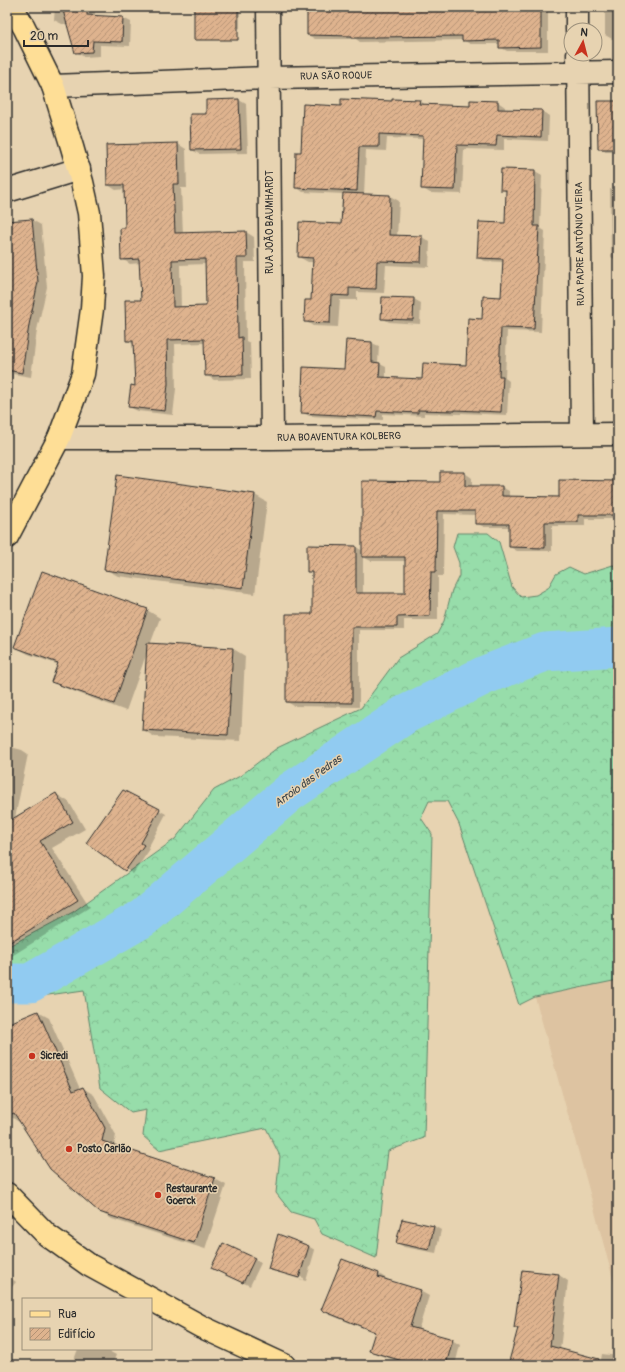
<svg xmlns="http://www.w3.org/2000/svg" width="625" height="1372" viewBox="0 0 625 1372" font-family="Pangolin,sans-serif">
	<style>
		.built { fill: #ddc3a1 }
		.forest { fill: url(#forest-crowns); stroke: #61846a }
		.shadow { fill: #0003; fill-rule: evenodd }
		.lines { fill: none; stroke-linecap: round; stroke-linejoin: round }
		.river { stroke: #91cbf1; stroke-width: 39 }
		.building { fill: url(#building-hatch); stroke: #2b2b2b; fill-rule: evenodd }
		.minor-casing { stroke: #2b2b2b; stroke-width: 25 }
		.major-casing { stroke: #2b2b2b; stroke-width: 25 }
		.minor { stroke: #e7d3b1; stroke-width: 22 }
		.major { stroke: #fede96; stroke-width: 22 }
		.poi-dot { fill: #c8321e; stroke: #e7d3b1; stroke-width: 1.5 }
		.labels { text-anchor: middle; dominant-baseline: central; stroke-width: 3; stroke-linejoin: round; paint-order: stroke }
		.street-label { font-size: 10px; fill: #2b2b2b; stroke: #e7d3b1 }
		.poi-label { font-size: 10px; font-weight: bold; fill: #2b2b2b; stroke: #e7d3b1; text-anchor: start }
		.water-label { font-size: 11px; font-style: italic; fill: #3a4349; stroke: #e7d3b1 }
	</style>
	<defs>
		<pattern id="forest-crowns" width="20" height="18" patternUnits="userSpaceOnUse"><rect width="20" height="18" fill="#97ddaa"/><path d="M2 6a3 3 0 1 1 6 0M12 15a3 3 0 1 1 6 0" fill="none" stroke="#82be92"/></pattern>
		<pattern id="building-hatch" width="6" height="6" patternUnits="userSpaceOnUse"><rect width="6" height="6" fill="#deb38e"/><path d="M-1 1l2-2M0 6l6-6M5 7l2-2" fill="none" stroke="#b49274"/></pattern>
	</defs>
	<rect width="100%" height="100%" fill="#e7d3b1"/>
	<filter id="ink" filterUnits="userSpaceOnUse"><feTurbulence type="fractalNoise" baseFrequency=".025" numOctaves="2"/><feDisplacementMap in="SourceGraphic" scale="8" xChannelSelector="R" yChannelSelector="G"/><feConvolveMatrix kernelMatrix="1 2 1 2 8 2 1 2 1" color-interpolation-filters="sRGB"/></filter>
	<g filter="url(#ink)">
		<path class="built" d="M618 980V1298L588 1186 535 997Z"/>
		<path class="forest" d="M457 533H488L499 542 512 587 521 597 536 595 548 588 556 574 569 567 584 574 613 565 618 567V980L535 997 519 1005 459 824 447 801H429L421 818 432 834 424 1138 388 1151 376 1258 322 1234 314 1219 291 1212 276 1193 280 1156 266 1128 159 1150 143 1136 146 1110 131 1113 100 1088 84 990 27 998 7 957V947L73 912 175 839 214 790 240 776 277 748 361 708 398 658 437 634 444 621 452 590 459 576V563L453 547Z"/>
		<path class="shadow" d="M55 7H95V16L123 18 131 22 130 46 100 45V56L84 57 76 52 68 24H62L54 20Z
			M223 7H240V28L233 29Z
			M308 7H458V10H500V7H546L548 8V51H507L500 47V44H470L463 40 360 42 356 39H315L308 35Z
			M605 7H618V39H612L605 35Z
			M239 100 246 104 248 153 199 154 192 150 207 115Z
			M419 101 426 105 471 107 498 102 505 107V110L542 111 549 116 548 141 504 139V150L464 149 462 194 430 193 422 188 424 139 387 138 386 151 366 150 364 195 390 196 399 201 397 237H422L430 242 429 267 386 265 384 293 357 292V300H340L338 327 313 326 305 321 312 301 314 262H308L299 257 342 225 344 194 303 192 296 187 302 153 342 107Z
			M618 102V152H606L599 148Z
			M178 144 186 149 187 188H181L183 234 246 232 254 237 255 262H245L246 341 250 343 251 379 214 380 206 375 205 343 175 344 176 389 173 415 138 411 129 407 136 387 135 345 127 341 142 301 141 263 130 264 122 259 126 229 125 189 116 190 108 185ZM206 264 207 307 181 308 180 265Z
			M502 170 535 171 542 175 540 228 545 231 541 332 507 331 505 378 509 381 507 415 461 413V414L424 413V416L383 414V420L309 416 302 412 345 370 347 341 372 343 379 346 378 363 386 367V378L423 380 467 366 483 320 502 298 503 262 485 261 478 258 506 224 507 192 501 189Z
			M610 189H618V261L611 257Z
			M32 220 41 225 47 287 37 330 31 377 13 374 12 384H10L7 407V222Z
			M613 297H618V325L614 322Z
			M414 299 421 303 420 324 389 322 382 318Z
			M465 473 472 478V487H502L509 491V498H560L618 482V519H585V526H552V551H517L510 547V527H484L476 523V515L444 514 443 576H438V620H404V630H359V707L294 706 287 702 313 615V574L308 572V546L356 547 363 551 441 483ZM363 557 371 561H406V594H363Z
			M118 476 255 495 267 502 255 594 118 576 105 569Z
			M147 610 160 618 150 645 232 648 245 656 241 741 155 737 143 730 146 655 126 711 65 688 53 681 59 665 28 654 15 647Z
			M7 746 22 750 28 754 15 818 7 817Z
			M124 791 166 814 148 848 150 849 133 874 90 844Z
			M56 794 69 802 85 829 52 848 90 907 7 959V830Z
			M38 1012 49 1018 80 1089 83 1088 94 1095 116 1135 114 1146 215 1179 226 1185 205 1249 112 1219 100 1212 21 1121 19 1122 8 1115 7 1113V1025Z
			M402 1220 434 1226 441 1230 436 1253 404 1247 398 1243Z
			M308 1246 315 1250 306 1281 275 1272 304 1280V1278L275 1270V1272L269 1269Z
			M254 1259 261 1263 250 1286 219 1271Z
			M342 1260 379 1274 387 1279 386 1281 420 1291 429 1296 418 1331 452 1340 460 1345 455 1365H411L379 1355 371 1351 376 1333 330 1315 322 1310Z
			M7 1275 16 1282 7 1293Z
			M559 1275 568 1281 560 1350 584 1365H509L518 1329 516 1327Z
			M78 1349H105L116 1355 112 1365H72Z
			M602 1354 618 1356V1365H600Z"/>
		<g class="lines">
			<path class="river" d="M7 983H30L143 918 290 792 406 714 485 675 545 652 618 647"/>
		</g>
		<path class="building" d="M62 7H87V15L123 17 122 42 93 41 92 52 75 53Z
			M194 7H238V40H194Z
			M307 7H451V9L541 7V47L499 48V40L462 41V36L375 37V38H352V36L307 35Z
			M239 99 241 149 191 150 190 114H206V100Z
			M341 99 392 101V99L420 100 419 104 470 106V100L498 101V109L542 110 541 137 497 135 496 146 457 145 455 190 421 189 423 136 379 134V147H359L357 191 295 188 296 152H301L303 104 341 106Z
			M597 101H618V149H598Z
			M178 143 179 184H173L175 233 246 231 247 258H237L238 338 242 337 243 375 205 376 204 339 167 340 168 384 165 411 128 407 131 385 135 386 133 341H126L125 300H141L139 259 121 260 120 228H125L124 185H107L106 145ZM205 259 206 306 173 307 172 260Z
			M501 169 535 170 534 226H539L534 329 501 328 499 376H503L501 412 455 410V411L418 410V413L377 411 376 417 301 413 303 367 344 369 346 340 372 342V362L380 363 379 377 422 379 423 363 466 365 468 318 482 319 483 296 501 297 503 259 477 258 479 222 505 223 506 190H500Z
			M343 193 390 195 389 235 422 236 421 262 377 261 376 289 349 288V296L331 295 330 323 304 322 305 300H311L313 258 298 257 299 222 341 224Z
			M32 219 38 282 29 325 22 373 7 370V221Z
			M382 297 414 298 413 320 381 319Z
			M440 472H465V486H502V496L559 497V480L618 481V515H578V522H545V548L509 547V524H475V511H437L436 572H431L430 616 397 617V627H352V703L286 702V614H312V572H307V545L356 546V593H405V557H362V481L440 482Z
			M117 475 255 494 243 588 104 570Z
			M42 571 148 609 114 704 51 682 58 663 14 647Z
			M147 643 233 648 228 735 142 730Z
			M123 790 160 809 141 843 144 845 125 871 86 843Z
			M56 793 73 822 40 841 78 900 7 944V822Z
			M38 1011 73 1091 83 1087 105 1128 102 1141 215 1178 194 1243 99 1212 50 1169 14 1113 7 1116V1024Z
			M402 1219 434 1226 429 1250 396 1243Z
			M278 1234 309 1246 299 1278 268 1269Z
			M223 1243 255 1258 243 1283 211 1268Z
			M342 1259 379 1273 378 1277 421 1290 410 1327 453 1339 446 1365H416L369 1351 375 1332 321 1310Z
			M522 1270 559 1274 550 1346 599 1359 598 1365H508L518 1328H514Z"/>
		<g class="lines">
			<defs>
				<path id="minor" d="M268 7 272 438
					M577 7V30
					M578 54 582 433
					M53 86 269 78 618 72
					M7 191 79 169
					M59 438H272L618 434"/>
				<path id="major" d="M7 537 59 438 83 374 92 309 94 276 89 213 82 182 72 147 53 86 24 27 12 7
					M7 1194 47 1235 89 1265 151 1299
					M151 1299 202 1327 284 1365"/>
			</defs>
			<use href="#minor" class="minor-casing"/>
			<use href="#major" class="major-casing"/>
			<use href="#minor" class="minor"/>
			<use href="#major" class="major"/>
		</g>
	</g>
	<g class="poi-dot">
		<circle cx="32" cy="1056" r="4"/>
		<circle cx="69" cy="1149" r="4"/>
		<circle cx="158" cy="1195" r="4"/>
	</g>
	<g class="labels">
		<g class="street-label">
			<text transform="translate(336 76) rotate(-1)">RUA SÃO ROQUE</text>
			<text transform="translate(270 222) rotate(-90)">RUA JOÃO BAUMHARDT</text>
			<text transform="translate(580 244) rotate(-91)">RUA PADRE ANTÔNIO VIEIRA</text>
			<text transform="translate(339 437) rotate(-1)">RUA BOAVENTURA KOLBERG</text>
		</g>
		<g class="poi-label">
			<text x="40" y="1056">Sicredi</text>
			<text x="77" y="1149">Posto Carlão</text>
			<text x="166" y="1189">Restaurante<tspan x="166" dy="12">Goerck</tspan></text>
		</g>
		<g class="water-label">
			<text transform="translate(308 781) rotate(-36)">Arroio das Pedras</text>
		</g>
	</g>
	<rect width="625" height="1372" fill="none" stroke="#e7d3b1" stroke-width="24"/>
	<rect x="12" y="12" width="601" height="1348" fill="none" stroke="#2b2b2b" stroke-width="1.5" filter="url(#ink)"/>
	<rect x="22" y="1298" width="130" height="52" fill="#e7d3b1" stroke="#9c907b"/>
	<rect x="30" y="1311" width="20" height="6" fill="#fede96" stroke="#9c907b"/>
	<text x="58" y="1318" font-size="12" fill="#2b2b2b">Rua</text>
	<rect x="30" y="1328" width="20" height="12" fill="url(#building-hatch)" stroke="#9c907b"/>
	<text x="58" y="1338" font-size="12" fill="#2b2b2b">Edifício</text>
	<g transform="translate(583 42) rotate(7)"><circle r="19" fill="#e7d3b1" stroke="#9c907b"/>
	<path d="M0-3L7 15L0 10L-7 15Z" fill="#c8321e"/>
	<text y="-6" font-size="11" font-weight="bold" text-anchor="middle" fill="#2b2b2b">N</text>
	</g>
	<path d="M24 40v6h64v-6" fill="none" stroke="#2b2b2b" stroke-width="2"/>
	<text x="30" y="40" font-size="12" fill="#2b2b2b" stroke="#e7d3b1" stroke-width="3" paint-order="stroke">20 m</text>
</svg>
